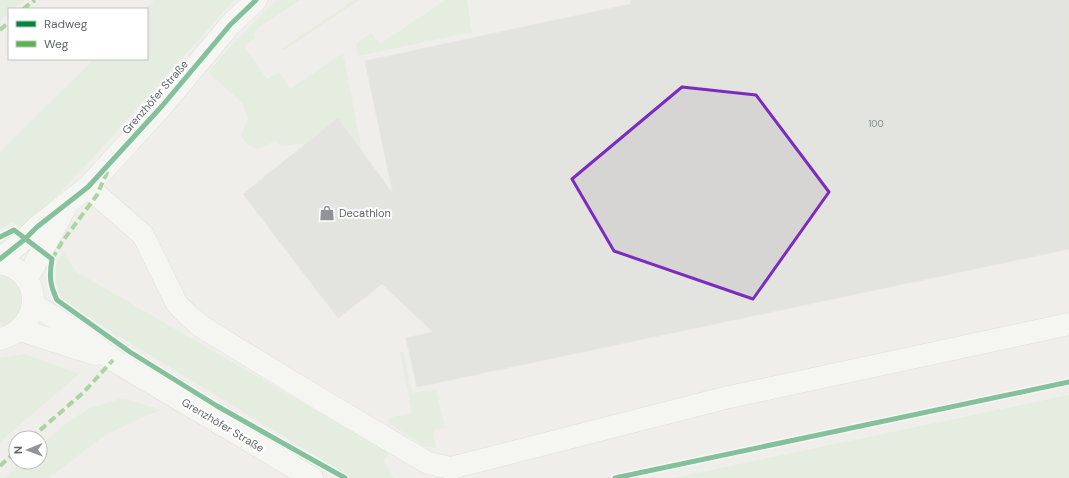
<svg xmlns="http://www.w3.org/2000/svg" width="1069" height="478" viewBox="0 0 1069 478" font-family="'DM Sans',sans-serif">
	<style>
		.green { fill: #d8ebd6 }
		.building { fill: #d6d5d3; stroke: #deddd9 }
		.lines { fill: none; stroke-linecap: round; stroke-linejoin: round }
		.minor-casing { stroke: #cbcccc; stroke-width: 23 }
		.minor { stroke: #fdfcfc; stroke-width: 22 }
		.quiet { stroke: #58b549; stroke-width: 4; stroke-dasharray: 8 4; stroke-linecap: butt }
		.cycleway-casing { stroke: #fff; stroke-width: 8 }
		.cycleway { stroke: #00873e; stroke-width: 5 }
		.marked { fill: none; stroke: #7b2cbf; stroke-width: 3; stroke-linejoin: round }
		.labels { text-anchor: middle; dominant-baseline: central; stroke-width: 4; stroke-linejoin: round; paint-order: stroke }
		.number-label { font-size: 9px; fill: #7e8184 }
		.street-label { font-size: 11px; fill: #5f6368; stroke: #fff }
		.poi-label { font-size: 11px; fill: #5f6368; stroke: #fff; text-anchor: start }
	</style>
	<rect width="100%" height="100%" fill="#efeeea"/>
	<path class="green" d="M0 0H24L13 9H9V13L0 21Z
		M154 0H234L99 151 24 230 13 222 0 229V152L94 59H147V9H145Z
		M277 0H300L259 27 253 34 255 38 244 46 267 79 279 72 290 88 293 87 343 53 364 162 323 143 295 144 281 146 277 140 258 149 247 145 241 135 248 119 242 103 208 72 228 49Z
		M354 0H359L284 50 283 48Z
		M446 0H467L472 32 358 56 356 44 371 33 380 44Z
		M63 251 75 271 389 453 384 461 393 478H352L63 302 56 284V265Z
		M0 273C3 274 6 275 9 276 30 289 23 321 0 325Z
		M404 352 412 393 436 389 445 428 433 430 436 448 425 447 389 423 390 418 392 417 412 413 400 353Z
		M24 354 79 374 0 442V358Z
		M1069 395V478H673Z
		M123 398 161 410 147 415 105 435 49 478H4L22 462H40V446L64 425 90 408Z"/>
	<path class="building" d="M631 0H1069V249L417 387 406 338 433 332 382 284 338 318 243 194 338 118 393 194 365 61 631 4Z"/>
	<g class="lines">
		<defs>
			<path id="minor" d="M88 187 143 235 177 304 189 316 202 327 323 401 428 463 451 468 725 398 1069 324
				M0 259 25 239 37 227 88 187 162 106 230 25 256 0
				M0 263C44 271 44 327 0 339
				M27 279 64 210
				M33 304 78 333 113 360 312 478
				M20 330 95 354"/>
		</defs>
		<use href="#minor" class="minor-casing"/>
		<use href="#minor" class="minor"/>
		<path class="quiet" d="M23 9 35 0
			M0 30 9 22
			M52 259 62 242 97 195 109 168
			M31 438 84 392 113 360
			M0 466 16 451"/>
		<defs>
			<path id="cycleway" d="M0 237 14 230 52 259C49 277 50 285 57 300L130 352 217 406 345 478
				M0 259 25 239 37 227 88 187 162 106 230 25 256 0
				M615 478 1069 382"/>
		</defs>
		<use href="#cycleway" class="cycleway-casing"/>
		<use href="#cycleway" class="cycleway"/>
	</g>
	<path d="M0 0H1069V478H0ZM682 87 756 95 829 192 753 299 614 251 572 179Z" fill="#efeeea" fill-opacity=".55" fill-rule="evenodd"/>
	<path class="marked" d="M682 87 756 95 829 192 753 299 614 251 572 179Z"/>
	<defs>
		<symbol id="shop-bare" viewBox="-9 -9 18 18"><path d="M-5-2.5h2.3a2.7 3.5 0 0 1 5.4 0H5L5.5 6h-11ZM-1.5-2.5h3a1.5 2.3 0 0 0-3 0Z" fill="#919496" stroke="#fff" stroke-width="2.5" paint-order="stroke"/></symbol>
	</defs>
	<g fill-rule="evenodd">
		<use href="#shop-bare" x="316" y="202" width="22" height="22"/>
	</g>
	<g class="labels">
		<g class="number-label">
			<text x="876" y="124">100</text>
		</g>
		<g class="street-label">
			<text transform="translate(155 97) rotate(-49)">Grenzhöfer Straße</text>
			<text transform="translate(223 425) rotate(31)">Grenzhöfer Straße</text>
		</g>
		<g class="poi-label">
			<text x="339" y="213">Decathlon</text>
		</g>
	</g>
	<rect x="8" y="8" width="140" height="52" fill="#ffffff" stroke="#bfc1c3"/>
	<rect x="16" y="21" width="20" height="6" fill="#00873e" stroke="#bfc1c3"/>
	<text x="44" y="28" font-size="12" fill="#5f6368">Radweg</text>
	<rect x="16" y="41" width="20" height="6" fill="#58b549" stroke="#bfc1c3"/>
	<text x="44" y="48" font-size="12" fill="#5f6368">Weg</text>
	<g transform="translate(28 450) rotate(269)"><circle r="19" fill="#ffffff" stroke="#bfc1c3"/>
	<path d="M0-3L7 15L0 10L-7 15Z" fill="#919496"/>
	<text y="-6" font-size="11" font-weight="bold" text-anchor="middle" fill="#5f6368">N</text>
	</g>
</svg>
